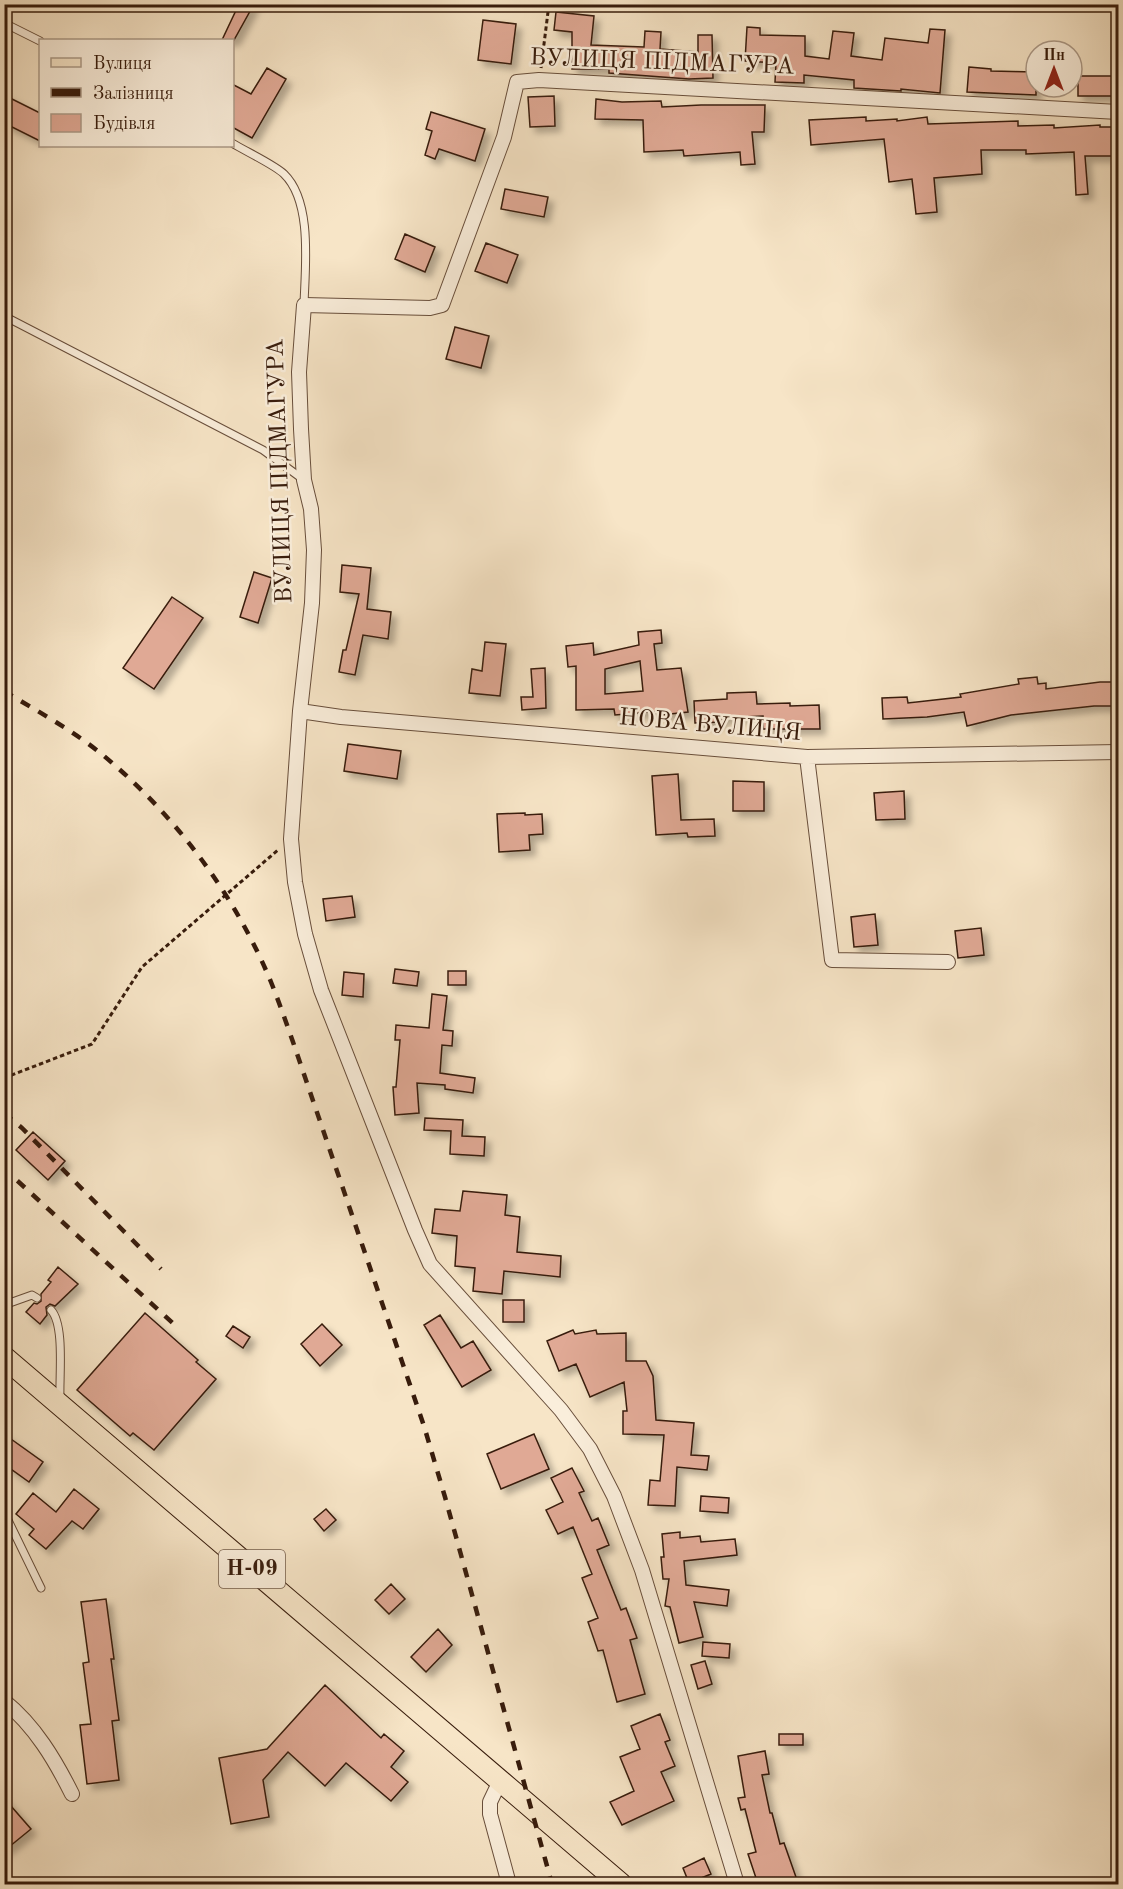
<svg xmlns="http://www.w3.org/2000/svg" width="1123" height="1889" viewBox="0 0 1123 1889" font-family="'Old Standard TT',serif">
	<style>
		.building { fill: #e0a995; stroke: #381c0c; stroke-width: 1.5; fill-rule: evenodd; filter: url(#shadow) }
		.lines { fill: none; stroke-linecap: round; stroke-linejoin: round }
		.lane-casing { stroke: #684e3b; stroke-width: 9 }
		.street-casing { stroke: #684e3b; stroke-width: 16 }
		.primary-casing { stroke: #381c0c; stroke-width: 23 }
		.path { stroke: #381c0c; stroke-width: 3; stroke-dasharray: 4.5 3; stroke-linecap: butt }
		.lane { stroke: #faeedb; stroke-width: 7 }
		.street { stroke: #faeedb; stroke-width: 14 }
		.primary { stroke: #f7e5c7; stroke-width: 21 }
		.rail { stroke: #381c0c; stroke-width: 4.5; stroke-dasharray: 10 10; stroke-linecap: butt }
		.labels { text-anchor: middle; dominant-baseline: central; stroke-width: 5; stroke-linejoin: round; paint-order: stroke }
		.shield { fill: #faeedb; stroke: #725b4a; stroke-width: 1.5 }
		.shield-label { font-size: 22px; font-weight: bold; fill: #381c0c }
		.street-label { font-size: 24px; fill: #381c0c; stroke: #faeedb }
	</style>
	<defs>
		<filter id="shadow"><feDropShadow dx="5.5" dy="5.5" stdDeviation="3" flood-color="#0004"/></filter>
	</defs>
	<rect width="100%" height="100%" fill="#f7e5c7"/>
	<filter id="stains"><feTurbulence type="fractalNoise" baseFrequency=".00333" numOctaves="4"/><feColorMatrix values="0 0 0 0 .2 0 0 0 0 .09 0 0 0 0 .02 0 0 0 .5 -.17"/></filter>
	<radialGradient id="worn" r=".72"><stop offset=".6" stop-color="#630" stop-opacity="0"/><stop offset="1" stop-color="#630" stop-opacity=".3"/></radialGradient>
	<path class="building" d="M239 4H254L234 40H222Z
		M556 12 594 16 591 45 644 47 645 31 661 32 660 49 698 52V35H712L713 78 689 79 609 73V69H572V32L554 30Z
		M483 20 516 24 511 64 478 60Z
		M747 27 760 28V35L805 36V56L829 59 833 31 854 33 851 56 882 60 885 38 928 43 930 29 945 30 940 93 901 89V91L854 88V80L804 75V83L775 82 776 63 745 61Z
		M969 67 991 69V71L1036 72V95L967 92Z
		M267 68 286 79 252 138 232 127V84L251 94Z
		M1078 76H1119V96H1078Z
		M4 95 40 113V141L4 123Z
		M554 96 555 126 530 127 528 97Z
		M596 99 622 102 661 101 662 107 701 105H765L764 132H752L755 164 741 165 740 152 684 156 683 150 644 152 643 120 595 119Z
		M431 112 485 129 475 161 439 149 435 159 425 155 432 131 426 129Z
		M866 117V121L897 119V121L927 117 928 124 1018 121V126L1054 125V128L1100 125V127H1119V156H1085L1088 194 1076 195 1074 152 1026 154V150H981L982 174 934 178 937 212 916 214 912 179 889 182 884 139 811 145 809 120Z
		M505 189 548 197 544 217 501 209Z
		M405 234 435 247 425 272 395 259Z
		M486 243 518 255 507 283 475 271Z
		M455 327 489 336 481 368 446 359Z
		M342 565 371 568 367 609 391 612 388 639 363 635 355 675 339 672 343 650H346L359 594 340 592Z
		M254 572 272 578 258 623 240 617Z
		M172 597 203 618 154 689 123 668Z
		M661 630 662 643 654 644 657 670 681 668 688 712 661 715V711L615 715 614 709 576 710V666L568 667 566 646 593 643 594 655 639 645 638 632ZM640 661 643 691 605 694V669Z
		M485 642 506 644 500 696 469 693 472 669 482 671Z
		M545 668 546 708 522 710 521 697H533L531 669Z
		M1037 677 1038 684 1046 683V689L1100 682H1119V706H1094L1011 715 967 726 964 712 927 717 883 719 882 698 907 697 908 703 961 697 960 694 1019 684 1018 679Z
		M756 692 757 704 790 703V706L819 705 820 729H763V716L721 718V722L695 723 694 701 727 699V693Z
		M348 744 401 751 397 779 344 771Z
		M678 774 681 820 714 819 715 836 688 837 687 833 656 835 652 776Z
		M733 781 764 782V811H733Z
		M904 791 905 819 876 820 874 793Z
		M525 813V815L542 814 543 834 529 835 530 850 499 852 497 814Z
		M352 896 355 917 326 921 323 899Z
		M875 914 878 945 854 947 851 917Z
		M981 928 984 955 958 958 955 931Z
		M395 969 419 972 417 986 393 983Z
		M448 971H466V985H448Z
		M344 972 364 974 363 997 342 995Z
		M432 994 447 996 443 1030 453 1031 452 1046 442 1045 440 1073 475 1078 473 1093 445 1089V1085L417 1083 419 1113 395 1115 393 1087H396L400 1040H395L396 1025 429 1028Z
		M425 1118 463 1120 462 1136 485 1137 484 1156 450 1154 451 1131 424 1130Z
		M33 1132 65 1161 48 1180 16 1150Z
		M463 1191 507 1195 505 1215 520 1217 517 1252 561 1256 560 1277 504 1271 502 1294 473 1291 475 1268 455 1266 457 1236 432 1233 435 1209 460 1211Z
		M58 1267 78 1284 55 1306 50 1304 46 1307 47 1315 40 1324 26 1312 34 1303 37 1304 41 1301V1294L51 1282 48 1280Z
		M503 1300H524V1322H503Z
		M145 1313 198 1360 196 1362 216 1379 154 1450 133 1433 130 1436 77 1390Z
		M440 1315 461 1348 473 1341 491 1370 462 1387 424 1325Z
		M322 1324 342 1345 320 1366 301 1344Z
		M233 1326 250 1337 243 1348 226 1336Z
		M573 1330 575 1334 596 1330 597 1334 626 1333V1361H646L653 1376 656 1420 694 1423 691 1455 709 1456 707 1470 677 1467 675 1506 648 1505 650 1480 660 1481 664 1435 623 1434V1411H627L624 1382 590 1397 576 1364 559 1371 547 1341Z
		M4 1434 43 1462 29 1482 4 1464Z
		M534 1434 549 1469 501 1489 487 1454Z
		M572 1468 584 1491 579 1493 592 1521 598 1518 609 1545 597 1550 621 1610 626 1608 637 1638 630 1640 645 1694 617 1702 603 1650 598 1651 588 1622 598 1618 582 1578 592 1574 573 1527 558 1534 546 1510 563 1502 551 1478Z
		M74 1489 99 1509 83 1529 72 1521 46 1549 29 1535 34 1529 16 1514 33 1493 56 1512Z
		M701 1496 729 1498 728 1513 700 1511Z
		M326 1509 336 1520 324 1531 314 1519Z
		M680 1532V1538L700 1536 701 1542 735 1539 737 1555 684 1561 686 1585 729 1590 727 1606 694 1602 703 1637 679 1643 670 1607 665 1606 669 1579H663L661 1557H664L662 1534Z
		M391 1584 405 1599 389 1614 375 1600Z
		M106 1599 114 1659H111L119 1720 112 1721 119 1780 87 1784 80 1725 91 1724 83 1663 89 1662 81 1602Z
		M438 1629 452 1645 426 1672 411 1657Z
		M703 1642 730 1644 729 1658 702 1656Z
		M705 1661 712 1684 698 1689 691 1665Z
		M325 1685 381 1738 384 1734 404 1751 391 1767 408 1782 391 1801 346 1763 325 1786 288 1752 263 1780 269 1817 231 1824 219 1758 267 1749Z
		M660 1714 670 1740 665 1742 675 1766 661 1772 674 1801 622 1825 610 1802 634 1791 620 1757 640 1749 631 1726Z
		M779 1734H803V1745H779Z
		M765 1751 769 1774 762 1775 770 1813H772L780 1844 784 1843 797 1880 783 1884H758L748 1854 756 1852 745 1809 741 1810 738 1798 745 1797 738 1756Z
		M4 1798 31 1829 4 1851Z
		M704 1858 711 1874 689 1883 683 1868Z"/>
	<g class="lines">
		<defs>
			<path id="lane" d="M4 23 40 41
				M232 143C245 151 275 165 284 174 313 202 305 268 304 305
				M4 316 263 450 304 480
				M4 1305 32 1295 37 1298
				M51 1310C65 1325 59 1377 60 1398
				M4 1512 41 1588"/>
			<path id="street" d="M300 711 341 717 807 757 1118 752
				M807 757 832 960 948 962
				M4 1701C35 1726 55 1760 72 1794
				M500 1781 490 1802V1814L509 1884
				M737 1884 642 1570 614 1496 590 1449 561 1410 430 1264 415 1230 321 990 305 934 295 882 291 839 300 711 312 603 314 550 311 509 304 480 301 429 299 372 304 305 430 308 442 305 504 137 517 82 539 80 1118 112"/>
			<path id="primary" d="M4 1357 621 1884"/>
		</defs>
		<use href="#lane" class="lane-casing"/>
		<use href="#street" class="street-casing"/>
		<use href="#primary" class="primary-casing"/>
		<path class="path" d="M541 68 549 4
			M4 1078 92 1044 142 967 278 850"/>
		<use href="#lane" class="lane"/>
		<use href="#street" class="street"/>
		<use href="#primary" class="primary"/>
		<path class="rail" d="M4 691C37 711 74 731 104 756 176 816 235 895 271 982 279 1002 286 1022 293 1042L424 1426 445 1497 552 1884
			M4 1113 22 1128 161 1269
			M4 1166 10 1174 176 1326"/>
	</g>
	<g class="labels">
		<rect class="shield" x="219" y="1550" width="66" height="38" rx="4.5"/>
		<g class="shield-label">
			<text x="252" y="1569">Н-09</text>
		</g>
		<g class="street-label">
			<text transform="translate(662 63) rotate(2)">ВУЛИЦЯ ПІДМАГУРА</text>
			<text transform="translate(281 471) rotate(-92)">ВУЛИЦЯ ПІДМАГУРА</text>
			<text transform="translate(710 726) rotate(5)">НОВА ВУЛИЦЯ</text>
		</g>
	</g>
	<rect width="1123" height="1889" fill="none" stroke="#f7e5c7" stroke-width="24"/>
	<rect x="6" y="6" width="1111" height="1877" fill="none" stroke="#381c0c" stroke-width="3"/>
	<rect x="12" y="12" width="1099" height="1865" fill="none" stroke="#381c0c" stroke-width="1.5"/>
	<rect x="39" y="39" width="195" height="108" fill="#faeedb" stroke="#ac9a88" stroke-width="1.5"/>
	<rect x="51" y="58" width="30" height="9" fill="#f7e5c7" stroke="#ac9a88" stroke-width="1.5"/>
	<text x="93" y="69" font-size="18" fill="#381c0c">Вулиця</text>
	<rect x="51" y="88" width="30" height="9" fill="#381c0c" stroke="#ac9a88" stroke-width="1.5"/>
	<text x="93" y="99" font-size="18" fill="#381c0c">Залізниця</text>
	<rect x="51" y="114" width="30" height="18" fill="#e0a995" stroke="#ac9a88" stroke-width="1.5"/>
	<text x="93" y="129" font-size="18" fill="#381c0c">Будівля</text>
	<g transform="translate(1054 69)"><circle r="28" fill="#faeedb" stroke="#ac9a88" stroke-width="1.5"/>
	<path d="M0-4.5L10 22L0 15L-10 22Z" fill="#8f2418"/>
	<text y="-9" font-size="16" font-weight="bold" text-anchor="middle" fill="#381c0c">Пн</text>
	</g>
	<rect width="100%" height="100%" filter="url(#stains)"/>
	<rect width="100%" height="100%" fill="url(#worn)"/>
</svg>
